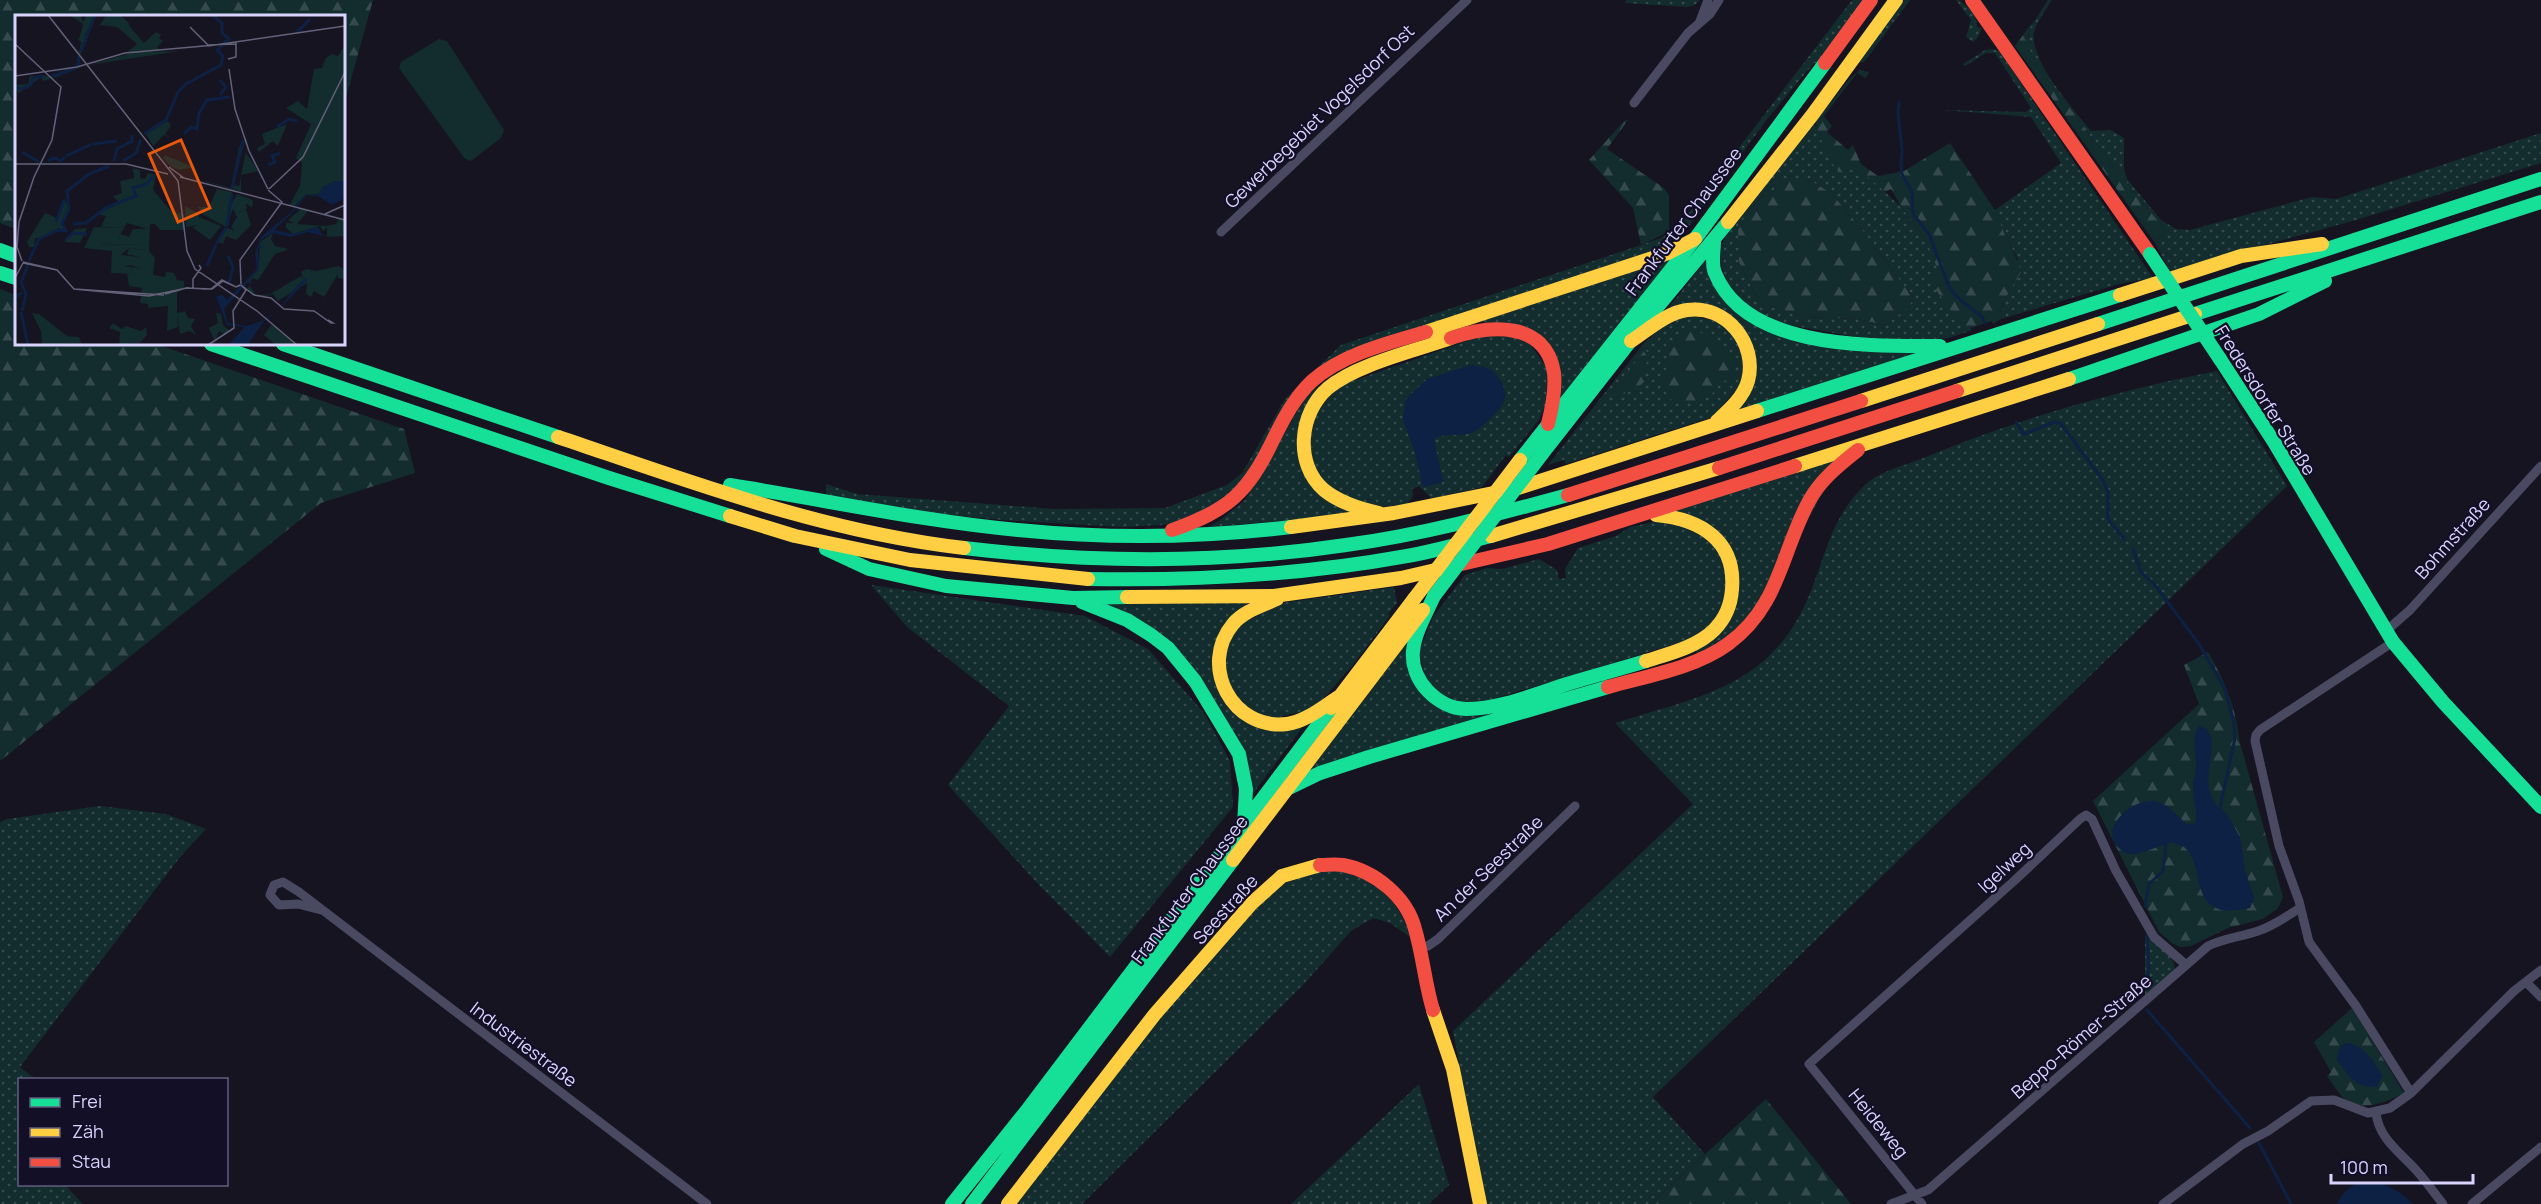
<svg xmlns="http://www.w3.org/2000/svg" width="2541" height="1204" viewBox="0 0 2541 1204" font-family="Manrope,sans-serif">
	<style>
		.green { fill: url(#green-dots); fill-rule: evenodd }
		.forest { fill: url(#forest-firs) }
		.pitch { fill: #132c2d }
		.water { fill: #0d2144 }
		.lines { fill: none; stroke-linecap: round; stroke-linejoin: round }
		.stream { stroke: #0d2144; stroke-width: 3 }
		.street { stroke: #4a4962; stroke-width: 9 }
		.fast { stroke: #16e098; stroke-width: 14 }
		.slow { stroke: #ffcf43; stroke-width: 14 }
		.jam { stroke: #f24e42; stroke-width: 14 }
		.fast-bridge { stroke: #16e098; stroke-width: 14 }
		.slow-bridge { stroke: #ffcf43; stroke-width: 14 }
		.labels { text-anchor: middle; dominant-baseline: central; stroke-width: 4.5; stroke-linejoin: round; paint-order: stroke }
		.street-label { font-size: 18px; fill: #d9d4ff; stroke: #130f26 }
		.inset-river { fill: none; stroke: #0d2144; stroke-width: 3 }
		.inset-road { fill: none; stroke: #64617a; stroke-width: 1.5 }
		.view { fill: #e8590c; fill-opacity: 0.15; stroke: #e8590c; stroke-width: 3 }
		.inset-edge { fill: none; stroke: #d9d4ff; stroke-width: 3 }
	</style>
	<defs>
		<pattern id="green-dots" width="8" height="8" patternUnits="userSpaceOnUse" patternTransform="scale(1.5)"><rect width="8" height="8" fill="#132c2d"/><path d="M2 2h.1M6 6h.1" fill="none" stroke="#354a4c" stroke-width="1.8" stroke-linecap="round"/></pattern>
		<pattern id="forest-firs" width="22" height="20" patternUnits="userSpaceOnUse" patternTransform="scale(1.5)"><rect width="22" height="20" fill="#132c2d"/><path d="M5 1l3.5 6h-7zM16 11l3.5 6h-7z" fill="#354a4c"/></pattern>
	</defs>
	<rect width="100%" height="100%" fill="#161421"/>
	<path class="green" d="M1626 0H1700L1695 5 1687 7 1625 3Z
		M1852 0H1865L1817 64 1814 63 1768 118 1689 226 1658 250 1330 361 1245 480 1225 502 1176 524 1123 527 1014 521 903 511 826 497V484L857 494 1054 509 1165 508 1227 485 1242 473 1285 399 1341 345 1641 245 1661 238 1678 227Z
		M1904 0H1910L1865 61 1853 65Z
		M1956 0H1959C1969 8 1977 14 1977 27L1982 28 1978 37 1973 42 1966 37 1971 20Z
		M2048 0H2052C2046 9 2037 22 2034 32 2029 61 2074 109 2091 131L2111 130 2124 138V169L2127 179 2161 220 2176 229 2190 230 2312 197 2336 199 2541 133V163L2356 220 2170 271 2155 243 2166 231 2109 161 2036 62 2027 45 2030 28Z
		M1992 49 1999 51 2153 278 2119 284 2001 319C2001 299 2012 278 2018 259L2001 229 1995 210 2061 163 2031 117 1943 110 2026 112 2031 108 1995 53H1986L1965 66 1963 64 1985 50Z
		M1810 122 1817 127 1902 208 1925 238 1967 332C1958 335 1949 338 1940 339 1903 343 1801 338 1769 320 1739 303 1713 276 1723 241ZM1780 179 1811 181 1831 193 1860 227 1913 298 1909 307 1885 325 1857 319 1806 317 1768 305 1755 294 1739 262 1746 214 1758 201 1766 194 1773 193Z
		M1671 259 1556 405 1554 355 1482 321Z
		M1705 261 1744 317 1930 350 1732 415 1748 397 1742 327 1667 310Z
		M1690 314 1719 321 1741 343 1743 382 1712 417 1566 464 1564 460 1548 465 1644 343 1665 325Z
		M1490 333 1528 341 1549 371 1545 406 1539 420 1509 457 1506 455 1482 487 1432 499 1419 486 1412 489 1413 496 1407 504C1384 508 1358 508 1337 495 1326 489 1317 471 1310 461L1312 418 1316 410 1341 385Z
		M2217 371 2287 486 1653 1097 1705 1154 1650 1204H1484L1453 1031 1693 804 1615 723C1707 694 1775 686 1813 586 1827 548 1834 515 1864 486 1877 472 1903 466 1921 459 2016 419 2115 391 2217 371Z
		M1319 384 1314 396 1303 469 1367 514 1208 527 1219 521 1245 500 1305 398Z
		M1844 454 1765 598 1738 630 1697 654 1696 648 1719 631 1734 553 1668 510Z
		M1663 520 1692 526 1718 547 1729 585 1720 615 1695 638 1480 703 1464 704 1442 695 1425 678 1419 651 1433 617 1465 575 1487 568 1502 569 1539 559 1557 570 1559 579 1566 578 1565 569 1578 548 1616 536 1630 527Z
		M871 585 1085 616 1148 649 1204 713 1230 761 1233 807 1110 957 1038 884 948 785 1009 706 907 627Z
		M1394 587 1397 603 1388 614 1390 616 1353 665 1314 709 1267 720 1234 699 1222 660 1237 626 1282 603Z
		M1251 600 1221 631 1226 705 1302 728 1252 795 1195 673 1098 603Z
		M1409 636 1412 681 1483 712 1485 717 1304 776Z
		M100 806 166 814 206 829 180 857 20 1067 35 1079 20 1080V1184L65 1185 83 1204H0V822L7 819Z
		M1338 870C1374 879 1401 901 1410 937L1390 923 1373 918 1351 931 1303 985 1082 1204H1013L1171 1001 1245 919 1282 884 1313 871Z
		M2145 935C2155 944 2179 958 2174 971L2145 997Z
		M1419 1084 1449 1185 1429 1204H1291Z"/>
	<path class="forest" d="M0 0H373L344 105V16H16V229L0 223Z
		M2034 20C2025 38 2026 44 2036 62L2109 161 2166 231 2155 243 2015 46Z
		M1860 70 1869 72 1866 78 1857 73 1824 116 1832 126 1827 132 1848 150 1853 145 1861 164 1878 176 1904 171 1950 143 1999 216C2002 236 2016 252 2021 272L2002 304 2001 319 1993 324 1992 321 1971 328V331L1967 332 1933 286V276L1938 270 1925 238 1902 208 1891 189 1885 192 1858 168 1842 173C1826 163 1822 139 1815 122L1850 78Z
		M1628 120 1607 149 1664 188 1669 195V232L1641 245 1633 208 1589 160 1624 121Z
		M1792 178 1811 181 1831 193 1860 227 1913 298 1909 307 1885 325 1857 319 1806 317 1768 305 1755 294 1739 262 1738 230 1746 214 1758 201 1766 194 1773 193 1780 179Z
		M0 289 16 295V344H156L404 429 415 473 321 503 0 761Z
		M1686 329H1694L1727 347 1735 369 1733 378C1715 382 1719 390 1708 397 1699 403 1678 404 1670 399 1666 396 1663 382 1662 377L1672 358 1664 352 1667 344 1674 343Z
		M1645 350 1650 354 1643 372 1644 382C1637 389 1618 398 1608 396Z
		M2208 652C2224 679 2236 707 2239 739L2283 897 2278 908 2263 919 2228 928 2191 946 2180 947 2173 944 2159 932 2093 801 2199 704 2184 665Z
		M2352 1008 2404 1093C2389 1101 2365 1111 2349 1102 2340 1097 2333 1084 2327 1076L2331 1072 2314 1042Z
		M1766 1099 1851 1204H1650Z"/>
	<path class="pitch" d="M439 39 447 41 504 130 501 138 471 161 465 159 399 68 401 62Z"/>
	<path class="water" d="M1471 365C1477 366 1483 366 1489 369 1498 374 1509 390 1504 401 1499 412 1485 424 1475 431 1462 439 1446 431 1434 439L1443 482 1423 487 1415 453 1403 419 1406 399 1427 379Z
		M2199 726 2207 729 2212 740 2208 782 2210 794 2216 805 2227 814 2240 837 2245 870 2254 898 2250 908C2241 909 2229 912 2221 910 2190 900 2205 864 2184 847 2180 845 2175 843 2171 842 2160 845 2142 855 2131 854 2124 853 2120 850 2116 845 2101 825 2134 799 2153 801 2166 802 2177 815 2186 824L2195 823C2198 811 2194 803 2193 791 2192 783 2196 775 2196 767 2197 753 2190 739 2199 726Z
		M2345 1043C2363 1044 2375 1061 2382 1076L2377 1087C2355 1087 2350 1077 2337 1060L2339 1049Z
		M2367 1182C2387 1183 2399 1190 2413 1204H2337C2344 1190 2352 1183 2367 1182Z"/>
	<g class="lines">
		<path class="stream" d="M1899 102 1898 113 1902 149 1901 167 1902 174 1912 192 1913 214 1929 234 1949 287 1957 297 1982 317 1985 323
			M2016 422 2024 434 2054 422 2061 424 2102 479 2108 492V519L2124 539
			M2133 549 2141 572 2155 585 2199 644 2225 689 2234 723 2235 738 2220 808
			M2145 906 2149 884 2163 871 2166 843
			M2146 987 2149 968 2147 936
			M2147 1010 2250 1128
			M2259 1143 2291 1204"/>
		<path class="street" d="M1700 21 1708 0
			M1634 103 1688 33 1710 14 1719 0
			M1221 232 1467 0
			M2386 631 2410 610 2541 466
			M2393 642 2260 730 2256 735 2255 741 2279 846 2299 901 2309 942 2356 1006 2411 1093
			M321 910 298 904 279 905 270 895 274 885 283 882 299 892 707 1204
			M1420 948 1428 946 1438 939 1575 806
			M2526 982 2541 997
			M2376 1113C2379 1139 2400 1152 2416 1170 2426 1181 2434 1193 2443 1204
			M1891 1204 1928 1190 2208 946C2225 938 2241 937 2258 931 2274 926 2287 916 2300 908
			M1922 1204 1809 1064 2014 881 2080 819 2086 815 2092 819 2116 871 2154 937 2185 964
			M2163 1204 2243 1144 2268 1131 2311 1101 2334 1100 2368 1113 2390 1108 2411 1093 2514 991 2541 970
			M2472 1204 2541 1147"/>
		<path class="fast" d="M1714 241C1714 251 1711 264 1715 273 1746 350 1871 346 1940 346
			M0 250 16 256
			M0 273 16 278
			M2195 314 2541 202
			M2098 324 2541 179
			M211 344 609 478 730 516
			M283 344 558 437
			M2220 359 2274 442 2393 642 2443 702 2541 807
			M2069 379 2259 314 2325 281
			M1757 411 2120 295
			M1542 454 1654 311 1728 222
			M1520 460 1695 239 1825 63
			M730 485C826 500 921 521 1018 530 1109 539 1200 538 1291 527
			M964 548C1091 563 1219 564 1346 545 1421 535 1495 515 1568 495
			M826 549 869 569 946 586 1073 598 1127 597
			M1088 579C1194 581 1302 575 1407 556 1435 551 1463 543 1491 536
			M1434 596C1426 614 1415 632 1413 651 1410 680 1437 708 1466 709 1500 709 1535 694 1567 684 1593 676 1620 669 1646 661
			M1082 602 1127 620 1151 635 1168 648 1195 681 1239 754 1246 789 1244 825
			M1289 788 1320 773 1369 757 1608 687
			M952 1204 1028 1109 1331 708
			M972 1204 1233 860"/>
		<path class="slow" d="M1728 222 1813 114 1896 0
			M2120 295 2241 256 2322 244
			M1426 332 1668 253 1695 239
			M1631 341C1648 330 1666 313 1687 310 1726 304 1758 344 1748 381 1743 398 1729 410 1717 421
			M1957 391 2195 314
			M1861 401 2098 324
			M558 437C691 482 824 532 964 548
			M1795 466 2069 379
			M1379 513C1360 509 1340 503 1324 490 1294 464 1299 413 1328 388 1357 364 1415 351 1451 338
			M730 516 795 536 910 560 1088 579
			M1291 527 1394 513 1518 488 1757 411
			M1491 536 1719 468
			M1127 597 1274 596 1401 578 1457 565
			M1277 599C1262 606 1244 611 1233 624 1198 666 1233 731 1287 724 1307 721 1324 706 1340 696
			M1646 661C1668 654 1697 647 1714 630 1725 619 1731 605 1732 589 1736 540 1700 519 1656 515
			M1331 708 1414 599
			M1233 860 1423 610
			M1433 1010 1453 1069 1480 1204
			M1008 1204 1155 1014 1252 903 1282 876 1320 865"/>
		<path class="jam" d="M1972 0 2150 254
			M1825 63 1871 0
			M1451 338C1489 325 1546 320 1554 373 1556 390 1552 408 1548 424
			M1719 468 1957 391
			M1568 495 1861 401
			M1172 530C1229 510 1248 493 1274 438 1284 418 1295 397 1312 381 1343 354 1388 343 1426 332
			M1457 565 1548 544 1795 466
			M1608 687C1647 676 1695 668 1728 644 1779 607 1781 554 1808 503 1819 481 1839 465 1858 450
			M1320 865C1327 865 1336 864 1343 865 1375 871 1407 897 1415 929 1423 956 1425 984 1433 1010"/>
		<path class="fast-bridge" d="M2150 254 2220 359
			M1434 596 1542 454"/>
		<path class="slow-bridge" d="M1414 599 1520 460"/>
	</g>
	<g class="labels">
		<g class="street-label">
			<text transform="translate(1319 116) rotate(-44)">Gewerbegebiet Vogelsdorf Ost</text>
			<text transform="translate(1683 221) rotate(-53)">Frankfurter Chaussee</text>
			<text transform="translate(2266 400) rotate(58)">Fredersdorfer Straße</text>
			<text transform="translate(2452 538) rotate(-48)">Bohmstraße</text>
			<text transform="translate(2004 867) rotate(-43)">Igelweg</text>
			<text transform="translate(1488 868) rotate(-44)">An der Seestraße</text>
			<text transform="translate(1189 889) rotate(-53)">Frankfurter Chaussee</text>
			<text transform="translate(1225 909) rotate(-48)">Seestraße</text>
			<text transform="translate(2081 1036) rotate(-41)">Beppo-Römer-Straße</text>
			<text transform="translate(524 1044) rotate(37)">Industriestraße</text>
			<text transform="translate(1879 1123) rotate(51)">Heideweg</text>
		</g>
	</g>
	<g transform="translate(15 15)">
		<rect width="330" height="330" fill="#161421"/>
		<path d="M69 0 66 2 68 7 72 0H82L75 8V16L70 19 72 26 65 40 54 25 64 37 66 27 61 23 64 24 68 9 56 1ZM165 36 74 50 120 37ZM153 106 156 111 150 119 156 123 149 120 138 131 131 119ZM231 122 233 129 234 123 231 138 243 156 226 160V177L171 161 216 173 224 132ZM230 125 232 131 224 171 218 170ZM150 140 173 150 181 152 164 155 155 151 148 143ZM202 174 217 177 215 191 222 179 238 185 237 193 231 188 232 194 221 199 231 195 236 210 221 225 211 221 208 229 203 227 212 213 220 216 216 212 222 202 218 194 211 212 187 199 183 192H194ZM49 183 54 194 47 207 50 215 43 213 29 223H20L19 232H14L12 227 30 198 42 203ZM184 202 206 211 195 225 177 212 181 211ZM79 212 109 213 102 226 87 229 131 230V235L114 233 106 240 125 242 124 249 109 251 124 253 123 259 96 258 97 236 69 233ZM72 213 65 228 49 227 60 214ZM255 230 274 234 260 239 243 265 237 263 234 269 233 265 244 254V239ZM153 291 162 299 163 312 152 316Z" fill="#132c2d" fill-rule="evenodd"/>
		<path d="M91 0H105L113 7 122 0 113 8 116 13 129 28 141 17 146 20 144 23 148 26 142 32 145 35 111 38 122 29 102 12 85 10ZM330 30V166H320L308 172 304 179 290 180 280 191H274L285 171 287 148 281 143 296 109 271 93 283 86 292 94 299 54 307 53 311 43 317 39 323 41ZM66 52 42 62 28 66 26 62 4 78 0 74V70L13 69 15 61H42L52 54ZM272 109 263 131 258 126 244 137 242 133 250 129 247 119ZM118 153 125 155V163L130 164 133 158 141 160 138 175 157 197 169 199 170 215H145L140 209H135L134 236 140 243 138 260 150 262 151 257 159 258 162 265 169 266V273L162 278V298L170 296 173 303 180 304 176 311 181 320 174 316 165 319 162 299 154 297 153 291 133 293V289L125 288 127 273 114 271 112 258 123 259 124 253 109 248 123 249 125 242 106 238 112 239 114 233 130 235 131 230 87 229 102 226 106 219 114 222 118 214H132L112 208 109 213 86 212 91 201 82 199 105 188 98 181 107 178 105 166 119 163ZM170 191 184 199 183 205 187 209 171 212ZM280 192 330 204V221L312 222V212L308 216 305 211 278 219 271 213V208H279L273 205 285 195ZM293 196 310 198 324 203 321 209 311 211 282 209ZM258 218 256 224 260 231 253 227 267 235 248 237 244 246 245 227ZM324 251 330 255V264L323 263V259L309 282 299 276 296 282 291 279 292 268 263 286 258 279 246 282 238 280 232 275 239 263 235 271 242 281 255 279 286 261 288 264 286 257 291 254 301 256ZM17 298 24 299 52 321 64 322 67 330H27L26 316ZM201 298 206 299 208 310 214 315 211 320 204 316 200 327 194 313 203 308ZM98 308 107 314 111 311 126 316 131 312 132 320 125 328 104 330 105 317 94 313ZM257 309 281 330H261L249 320Z" fill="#132c2d" fill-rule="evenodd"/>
		<path d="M320 166H330L328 184 317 190 303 181H291L278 197 259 215 278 219 303 212 308 221 293 217 276 222 258 218 247 224 244 231 250 232 243 233 244 254 209 294 213 308 232 311 249 305 263 296 280 273 290 263 292 265 262 297 248 307 233 330H213L230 312 212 310 201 281 208 280 212 285 242 254 240 238 246 222 276 197 289 181 304 179 308 172Z" fill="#0d2144"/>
		<path class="inset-river" d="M197 0 207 8V18L214 24 208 28M282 17 295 4M66 36 80 0M37 61 59 54 64 48 63 41M205 65 211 72 205 80M0 73 7 74 16 70 18 63 29 61M262 112 274 104 282 106M129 119 151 105 163 77 171 69 206 50 208 41 202 35 207 31M169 119 176 112 182 114 184 98 192 85 215 82M78 129 102 126M7 137 24 147M51 141 77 129M33 146 39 143 46 146 50 142M99 146 102 134 117 126V120M108 146 121 138 126 124M253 150 260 147 257 141 265 138M217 173 228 125M41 207 49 185M58 209 71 208 92 192 121 181 118 173 131 169 140 160M212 212 217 179M51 225 58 218 72 219M201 229 211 213M213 241 218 252 214 268M14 246 24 224 43 215 51 216 47 208 54 195 52 176 74 159 94 151M192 251 201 230M0 293V282L7 278M7 296 11 279 6 267 13 250M6 297 13 330"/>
		<path class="inset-road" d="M33 0 163 166 172 236 180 254 242 296 282 330M175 12 193 30 221 29M0 29 46 72 37 125 19 162 4 207 2 232 7 246M193 31 330 11M213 44 221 42V27M214 54 220 94 234 136 253 174M0 61 62 52 110 38 200 30M0 149H111L153 159M154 152 169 163M165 162 330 205M254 174 288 142 330 57M310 199 330 190M8 247 42 255 59 274 149 280M0 263 8 248 42 255 59 274 134 281 172 273 193 274M226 269 225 245 267 187 253 175M178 273V264L186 253 184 250M187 274H197L208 266 221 272 226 270 239 280 256 283 269 294 299 296 316 308H318L313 305M150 279 171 273 196 274 207 265 221 272 225 270M193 330 219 313 218 296 231 275 226 270"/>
		<path class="view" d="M166 125 195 193 163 207 134 139Z"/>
		<rect width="330" height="330" class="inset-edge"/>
	</g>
	<rect x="18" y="1078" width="210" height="108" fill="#130f26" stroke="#625e7d" stroke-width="1.5"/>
	<rect x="30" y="1098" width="30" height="9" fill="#16e098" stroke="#625e7d" stroke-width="1.5"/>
	<text x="72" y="1108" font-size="18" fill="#d9d4ff">Frei</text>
	<rect x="30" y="1128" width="30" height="9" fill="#ffcf43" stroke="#625e7d" stroke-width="1.5"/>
	<text x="72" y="1138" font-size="18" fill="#d9d4ff">Zäh</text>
	<rect x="30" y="1158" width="30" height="9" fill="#f24e42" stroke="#625e7d" stroke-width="1.5"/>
	<text x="72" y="1168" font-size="18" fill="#d9d4ff">Stau</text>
	<path d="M2331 1174v9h142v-9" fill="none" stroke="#d9d4ff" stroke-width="3"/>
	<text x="2340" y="1174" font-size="18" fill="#d9d4ff" stroke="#130f26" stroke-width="4.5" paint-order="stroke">100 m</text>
</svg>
